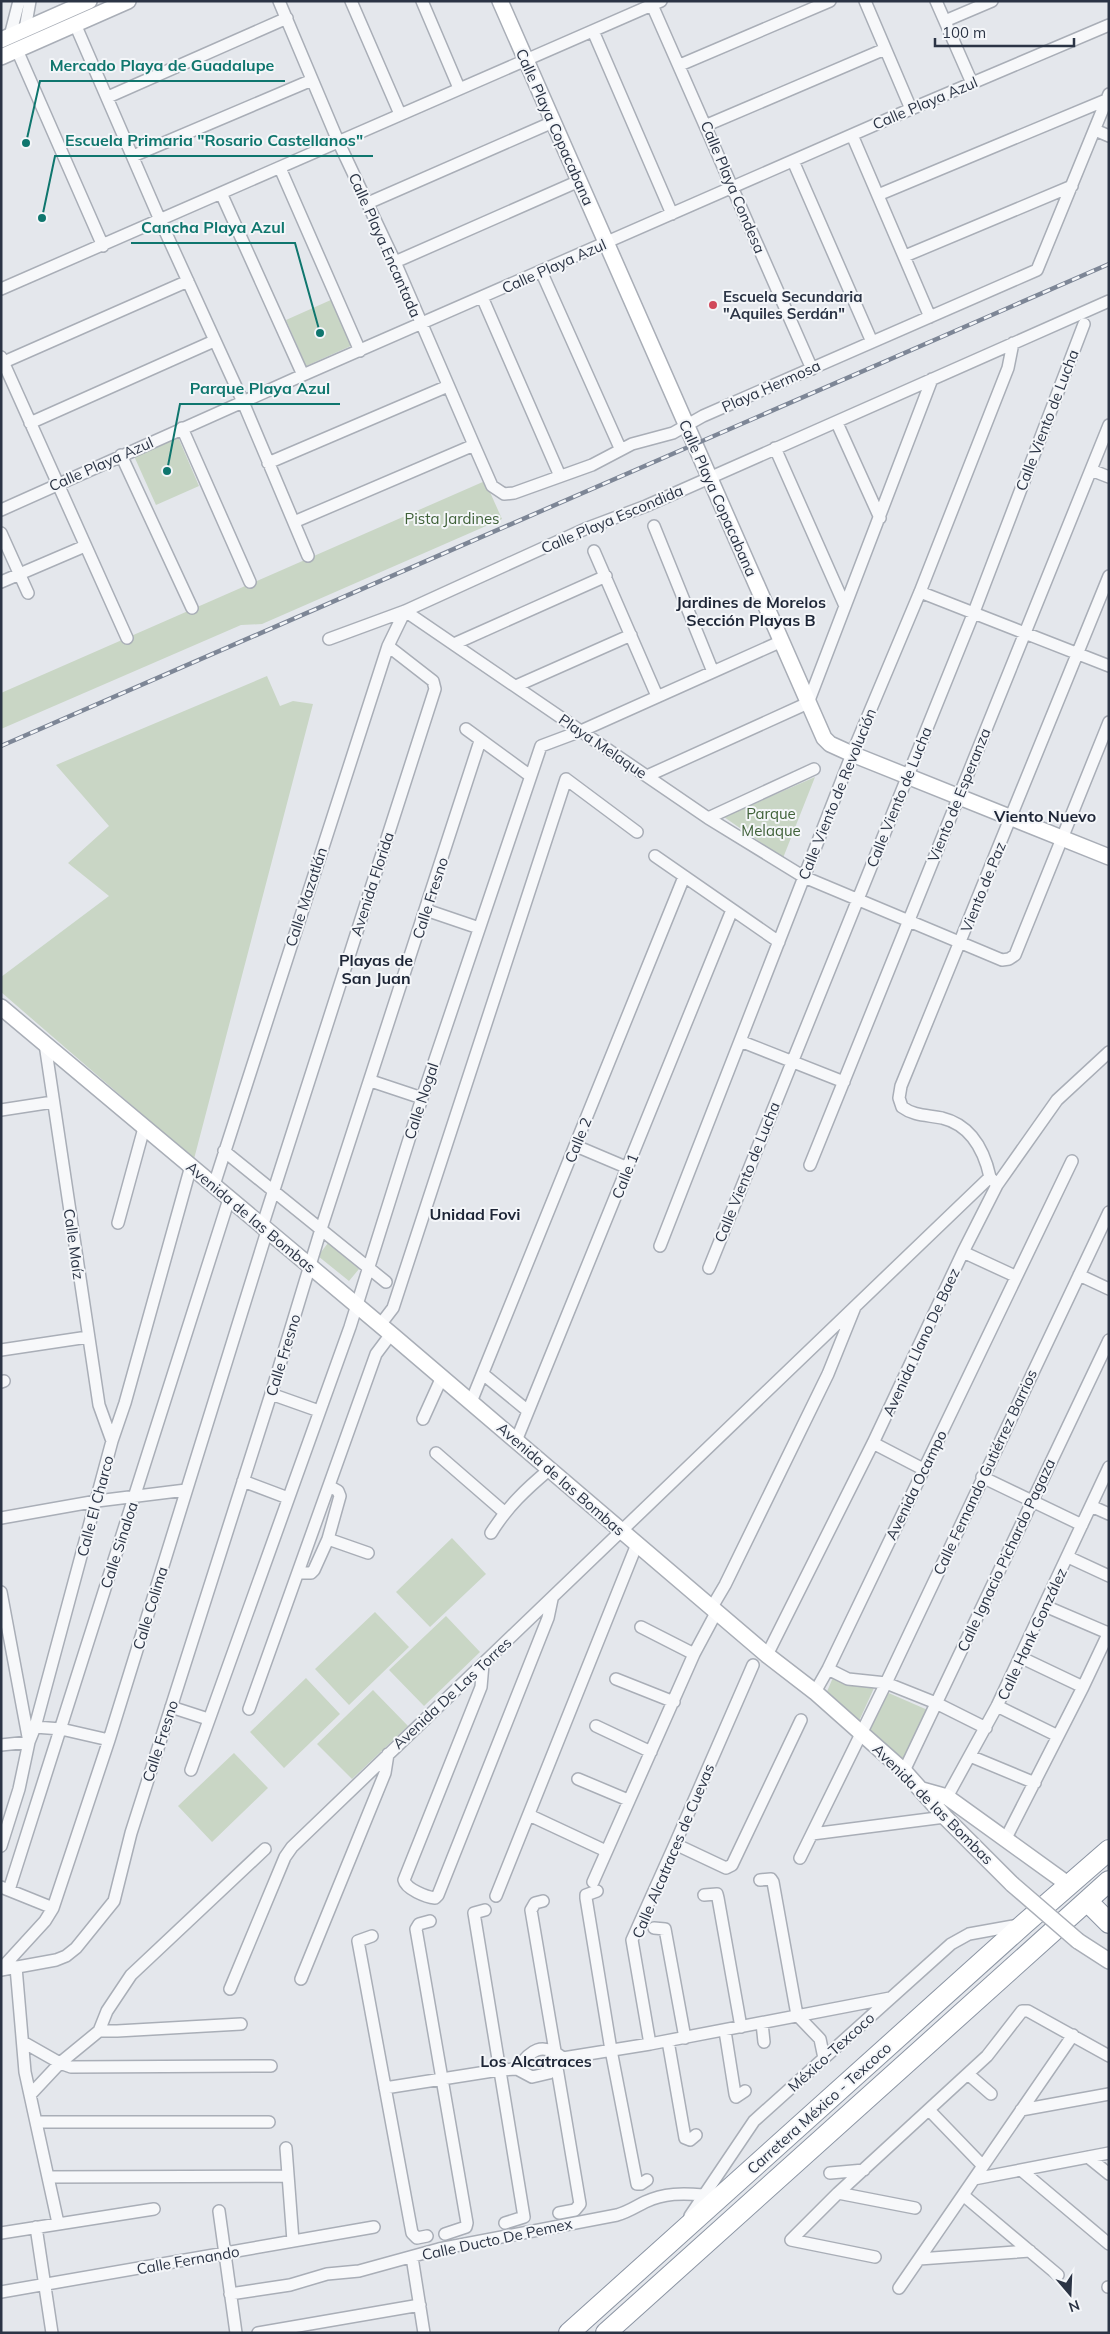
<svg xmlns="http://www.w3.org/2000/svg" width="1110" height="2334" viewBox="0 0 1110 2334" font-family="Mulish,sans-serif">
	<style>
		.green { fill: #c9d6c5 }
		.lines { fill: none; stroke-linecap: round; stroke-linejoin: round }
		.street-casing { stroke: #a9aeb7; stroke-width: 14 }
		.secondary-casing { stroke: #a9aeb7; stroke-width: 18 }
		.highway-casing { stroke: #8b94a3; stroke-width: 22 }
		.street { stroke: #f7f8fa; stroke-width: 11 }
		.secondary { stroke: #fff; stroke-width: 15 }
		.highway { stroke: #fff; stroke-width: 20 }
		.rail-casing { stroke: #7d8696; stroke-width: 4.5 }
		.rail { stroke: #f4f6f9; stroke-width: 2.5; stroke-dasharray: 8; stroke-linecap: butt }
		.secondary-bridge-casing { stroke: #a9aeb7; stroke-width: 18; stroke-linecap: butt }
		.secondary-bridge { stroke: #fff; stroke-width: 15 }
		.poi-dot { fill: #d1495b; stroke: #f4f6f9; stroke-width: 2 }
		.labels { text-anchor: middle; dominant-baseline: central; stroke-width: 4; stroke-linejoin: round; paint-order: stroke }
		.street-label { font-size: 15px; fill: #2b3445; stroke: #f4f6f9 }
		.poi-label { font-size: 15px; font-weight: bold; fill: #2b3445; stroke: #f4f6f9; text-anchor: start }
		.park-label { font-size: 15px; fill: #3f6138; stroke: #f4f6f9 }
		.neighbourhood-label { font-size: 16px; font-weight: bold; fill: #1d2536; stroke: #f4f6f9 }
		.leader { fill: none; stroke: #0f766e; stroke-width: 2 }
		.callout-dot { fill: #0f766e; stroke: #f4f6f9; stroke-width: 2 }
		.callout-label { font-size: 16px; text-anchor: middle; font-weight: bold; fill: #0f766e; stroke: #f4f6f9; stroke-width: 4; stroke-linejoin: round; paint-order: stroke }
	</style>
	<rect width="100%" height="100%" fill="#e4e7ec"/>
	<path class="green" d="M333 299 353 345 306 366 286 320Z
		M178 437 199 486 156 505 134 456Z
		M485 481 502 519 262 624 241 625 1 729V693Z
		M267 676 280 706 293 701 313 704 194 1159 1 992V977L109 896 68 863 109 826 56 765Z
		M815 777 783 858 724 817Z
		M328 1243 359 1269 349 1281 318 1256Z
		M452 1538 486 1574 430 1627 396 1592Z
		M375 1612 409 1647 349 1705 315 1669Z
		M446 1616 480 1652 424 1706 389 1670Z
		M835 1673 874 1688 859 1721 825 1696Z
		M306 1678 340 1714 284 1768 250 1732Z
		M373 1690 408 1726 352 1779 317 1744Z
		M884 1691 930 1711 905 1761 865 1725Z
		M234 1753 268 1788 212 1842 178 1806Z"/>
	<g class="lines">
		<defs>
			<path id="street" d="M279 1 338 141 395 262 474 445 492 486 504 494 514 493 592 465 632 444 673 433 703 416 1037 270 1109 94
				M351 1 400 114
				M422 1 459 88
				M865 1 911 109
				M936 1 972 83
				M652 5 812 369
				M945 21 992 1
				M75 24 160 220 243 402 308 556
				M25 29 30 1
				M593 31 672 214
				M10 36 19 1
				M17 50 103 246
				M680 65 830 1
				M108 97 287 18
				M707 125 885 49
				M1095 130 1109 136
				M852 135 930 317
				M133 156 312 80
				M793 161 872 342
				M280 168 360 351
				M221 193 303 375
				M878 195 1106 100
				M368 203 553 122
				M905 256 1072 186
				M395 262 579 181
				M541 271 620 448
				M1 289 661 1
				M482 297 560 476
				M1 357 127 638
				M4 362 188 281
				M30 423 214 341
				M837 423 880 518
				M182 428 250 582
				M775 448 845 606
				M121 455 192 608
				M268 463 448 386
				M1091 470 1109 477
				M1 510 303 375 911 109 1109 25
				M294 522 474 445
				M654 526 713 672
				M1 533 28 593
				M594 551 657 696
				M1 582 85 546
				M920 592 1109 666
				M405 611 708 818 804 877 1002 960 1009 959 1015 955 1109 722
				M329 639 405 611 585 529 646 506 1109 301
				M454 644 606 576
				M516 686 631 635
				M466 729 529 775
				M647 776 808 703 932 379
				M708 818 814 769
				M655 856 779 942
				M426 910 479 928
				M740 1041 844 1082
				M45 1044 99 1405 112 1441
				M371 1081 422 1098
				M1 1110 53 1102
				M576 1146 628 1168
				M224 1151 386 1282
				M810 1165 1109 425
				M990 1177C984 1150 971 1125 942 1118 927 1115 914 1116 902 1107L899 1098 901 1086 1109 576
				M214 1185 388 646 405 611
				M118 1223 144 1128
				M262 1227 435 689 433 681 388 646
				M660 1246 852 754 920 592 1008 368 1013 343
				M963 1252 1015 1276
				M709 1268 974 612 1084 324
				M1079 1275 1109 1289
				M380 1325 393 1308 566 779 637 832
				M1 1350 88 1337
				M483 1374 528 1411
				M1 1382 4 1381
				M271 1394 319 1411
				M471 1402 684 877
				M423 1419 442 1377
				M516 1441 732 910
				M873 1443 923 1469
				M436 1453 504 1512
				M982 1477 1082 1525
				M243 1481 288 1498
				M1091 1506 1109 1514
				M1 1518 97 1501 186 1490
				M491 1533C507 1507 526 1489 550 1469
				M328 1539 368 1553
				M1068 1557 1109 1576
				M298 1573H311L314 1570 328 1539 340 1496 338 1491 329 1486
				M1 1592 29 1742 1 1745
				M1045 1606 1108 1633
				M712 1607 725 1585 828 1374 855 1307
				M641 1627 694 1654
				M767 1655 873 1443 963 1252 997 1185 1057 1100 1109 1052
				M1020 1657 1083 1687
				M483 1664 481 1687 404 1880C406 1889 426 1897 435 1898L438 1895 548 1618 552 1599
				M828 1669 848 1679 886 1683 936 1703 986 1728
				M616 1679 674 1702
				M815 1692 828 1669 1072 1161
				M997 1706 1058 1736
				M171 1707 208 1719
				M249 1709 376 1354 391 1334
				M596 1726 651 1752
				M35 1727 61 1729 109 1740
				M970 1756 1035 1783
				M191 1770 350 1327 422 1098 541 746 581 731 782 641
				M904 1771 1109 1340
				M578 1779 628 1800
				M947 1797 997 1706 1109 1467
				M529 1815 606 1851
				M812 1834 945 1817
				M1005 1840 1083 1687 1109 1632
				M675 1844 726 1868 732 1865 801 1720
				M1 1846 19 1789 29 1742 35 1727 112 1441 125 1403 191 1166
				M800 1858 886 1683 1109 1212
				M760 1880 771 1879 773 1882 797 2015
				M593 1882 694 1654 717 1611
				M1 1887 53 1908
				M9 1890 229 1199
				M597 1891 586 1895V1898L611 2050 637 2184H641L647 2180
				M704 1895 717 1894 718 1898 741 2027
				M496 1896 637 1544
				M543 1901 535 1903 531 1910 555 2051
				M485 1910 474 1913 524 2217 505 2223
				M430 1921 419 1924 416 1929 467 2223 466 2227 445 2234
				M654 1928 665 1929 685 2038
				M372 1936 358 1941 412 2233 417 2238 427 2236
				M16 1967 25 2072 58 2223
				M1 1969 45 1921 53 1908 109 1740 267 1231
				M1 1970 56 1960 66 1956 76 1948 114 1901 131 1833 271 1394 321 1229 480 741
				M301 1979 385 1773 388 1754
				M230 1989 285 1857 292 1847 990 1177 997 1185
				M797 2015 820 2039 824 2058
				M762 2023 764 2042
				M99 2031H117L241 2024
				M725 2031 735 2094 736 2097 745 2091
				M668 2041 685 2138 690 2140 696 2135
				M23 2042 60 2063 71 2067 271 2066
				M650 2044 632 1940 675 1844 753 1665
				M557 2068 580 2204 575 2210 559 2213
				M517 2069C530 2050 542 2041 563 2058L650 2044 890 1998
				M968 2074 991 2094
				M385 2088 499 2070 517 2069 532 2077 549 2073 557 2068 563 2058
				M30 2095 60 2063 99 2031 107 2011 131 1975 265 1849
				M929 2110 983 2166
				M1021 2110 1109 2094
				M36 2122H269
				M286 2148 293 2241
				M1088 2157 1109 2174
				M1021 2170 1109 2244
				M830 2173 864 2170
				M48 2177 288 2176
				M974 2179 1109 2153
				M838 2193 915 2208
				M963 2195 1058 2275
				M219 2211 236 2333
				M690 2216 754 2121 951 1944 969 1934 1019 1925
				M36 2227 52 2333
				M1 2233 154 2209
				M412 2257 424 2333
				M875 2257 791 2240 838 2193 987 2056 1022 2011H1028L1109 2056
				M919 2259 1030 2251
				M1108 2287H1109
				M899 2288 1073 2035
				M1 2292 374 2227
				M230 2294 290 2285 327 2274 359 2271 439 2249 617 2215C628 2212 635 2207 645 2202 664 2193 683 2193 703 2195
				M258 2333 420 2305"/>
			<path id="secondary" d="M500 1 824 738 830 744 852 754 1109 857
				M1 40 89 1
				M1 57 128 1
				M1 1007 391 1334 767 1655 815 1692 904 1771 945 1817 1012 1884
				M922 1790 947 1797 1069 1885
				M1078 1941 1109 1961"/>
			<path id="highway" d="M1087 1901 1109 1923
				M569 2333 1024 1924 1109 1850
				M606 2333 1109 1881"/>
		</defs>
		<use href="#street" class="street-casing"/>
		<use href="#secondary" class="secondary-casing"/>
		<use href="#highway" class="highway-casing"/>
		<use href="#street" class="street"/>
		<use href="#secondary" class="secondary"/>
		<use href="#highway" class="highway"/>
		<defs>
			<path id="rail" d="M1 746 1109 264"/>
		</defs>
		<use href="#rail" class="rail-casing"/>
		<use href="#rail" class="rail"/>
		<defs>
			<path id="secondary-bridge" d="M1012 1884 1078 1941"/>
		</defs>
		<use href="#secondary-bridge" class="secondary-bridge-casing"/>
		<use href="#secondary-bridge" class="secondary-bridge"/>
	</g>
	<circle class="poi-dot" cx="713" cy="305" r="5"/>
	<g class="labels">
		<g class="street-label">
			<text transform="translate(925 103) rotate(-23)">Calle Playa Azul</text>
			<text transform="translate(555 127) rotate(66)">Calle Playa Copacabana</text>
			<text transform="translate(733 187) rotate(67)">Calle Playa Condesa</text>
			<text transform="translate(385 245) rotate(66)">Calle Playa Encantada</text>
			<text transform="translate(554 266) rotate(-24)">Calle Playa Azul</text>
			<text transform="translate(771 386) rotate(-24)">Playa Hermosa</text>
			<text transform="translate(1047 420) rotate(-69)">Calle Viento de Lucha</text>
			<text transform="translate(101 464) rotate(-24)">Calle Playa Azul</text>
			<text transform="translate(718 498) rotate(66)">Calle Playa Copacabana</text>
			<text transform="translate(612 519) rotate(-23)">Calle Playa Escondida</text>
			<text transform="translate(603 746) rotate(34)">Playa Melaque</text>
			<text transform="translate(837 794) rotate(-68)">Calle Viento de Revolución</text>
			<text transform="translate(959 795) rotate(-68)">Viento de Esperanza</text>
			<text transform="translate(899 797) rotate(-68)">Calle Viento de Lucha</text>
			<text transform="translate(372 884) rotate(-72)">Avenida Florida</text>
			<text transform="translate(983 887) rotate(-68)">Viento de Paz</text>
			<text transform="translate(306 897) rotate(-72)">Calle Mazatlán</text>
			<text transform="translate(430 898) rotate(-72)">Calle Fresno</text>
			<text transform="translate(421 1101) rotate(-72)">Calle Nogal</text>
			<text transform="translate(578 1140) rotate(-68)">Calle 2</text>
			<text transform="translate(747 1172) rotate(-68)">Calle Viento de Lucha</text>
			<text transform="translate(625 1176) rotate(-68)">Calle 1</text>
			<text transform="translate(251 1217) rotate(40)">Avenida de las Bombas</text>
			<text transform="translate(74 1244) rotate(82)">Calle Maíz</text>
			<text transform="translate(921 1342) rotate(-65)">Avenida Llano De Baez</text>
			<text transform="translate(283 1355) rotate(-73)">Calle Fresno</text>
			<text transform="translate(985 1472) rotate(-65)">Calle Fernando Gutiérrez Barrios</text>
			<text transform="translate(561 1479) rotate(41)">Avenida de las Bombas</text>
			<text transform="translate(916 1485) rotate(-64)">Avenida Ocampo</text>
			<text transform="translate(95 1506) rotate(-75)">Calle El Charco</text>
			<text transform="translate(119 1545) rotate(-72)">Calle Sinaloa</text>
			<text transform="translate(1006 1555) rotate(-65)">Calle Ignacio Pichardo Pagaza</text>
			<text transform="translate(150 1608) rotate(-73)">Calle Colima</text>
			<text transform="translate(1032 1634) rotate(-65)">Calle Hank González</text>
			<text transform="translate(452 1693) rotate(-43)">Avenida De Las Torres</text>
			<text transform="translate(160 1741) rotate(-72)">Calle Fresno</text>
			<text transform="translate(933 1804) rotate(45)">Avenida de las Bombas</text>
			<text transform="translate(673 1851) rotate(-67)">Calle Alcatraces de Cuevas</text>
			<text transform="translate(831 2052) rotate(-42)">México-Texcoco</text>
			<text transform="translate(819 2108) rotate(-42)">Carretera México - Texcoco</text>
			<text transform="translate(497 2239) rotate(-12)">Calle Ducto De Pemex</text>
			<text transform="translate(188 2260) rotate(-10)">Calle Fernando</text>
		</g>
		<g class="poi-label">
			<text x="723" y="296">Escuela Secundaria<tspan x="723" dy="17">"Aquiles Serdán"</tspan></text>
		</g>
		<g class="park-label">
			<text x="452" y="518">Pista Jardines</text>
			<text x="771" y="813">Parque<tspan x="771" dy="17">Melaque</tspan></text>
		</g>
		<g class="neighbourhood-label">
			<text x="751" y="602">Jardines de Morelos<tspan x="751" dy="18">Sección Playas B</tspan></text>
			<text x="1045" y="816">Viento Nuevo</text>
			<text x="376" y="960">Playas de<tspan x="376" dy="18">San Juan</tspan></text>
			<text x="475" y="1214">Unidad Fovi</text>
			<text x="536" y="2061">Los Alcatraces</text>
		</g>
	</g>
	<path class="leader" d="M26 143L40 81H285M42 218L55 156H373M320 333L295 243H131M167 471L180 404H340"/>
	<g class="callout-dot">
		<circle cx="26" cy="143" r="5"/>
		<circle cx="42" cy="218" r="5"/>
		<circle cx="320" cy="333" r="5"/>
		<circle cx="167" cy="471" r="5"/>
	</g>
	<g class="callout-label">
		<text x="162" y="71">Mercado Playa de Guadalupe</text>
		<text x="214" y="146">Escuela Primaria "Rosario Castellanos"</text>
		<text x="213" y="233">Cancha Playa Azul</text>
		<text x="260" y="394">Parque Playa Azul</text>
	</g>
	<rect width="1110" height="2334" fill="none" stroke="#2b3445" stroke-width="5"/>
	<g transform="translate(1070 2294) rotate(161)" stroke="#f4f6f9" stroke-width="4" paint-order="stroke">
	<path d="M0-4L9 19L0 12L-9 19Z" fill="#2b3445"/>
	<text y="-8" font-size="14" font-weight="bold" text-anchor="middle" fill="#2b3445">N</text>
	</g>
	<path d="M935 38v8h139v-8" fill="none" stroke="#2b3445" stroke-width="2.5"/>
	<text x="942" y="38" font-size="15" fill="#2b3445" stroke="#f4f6f9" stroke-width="4" paint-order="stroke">100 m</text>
</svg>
